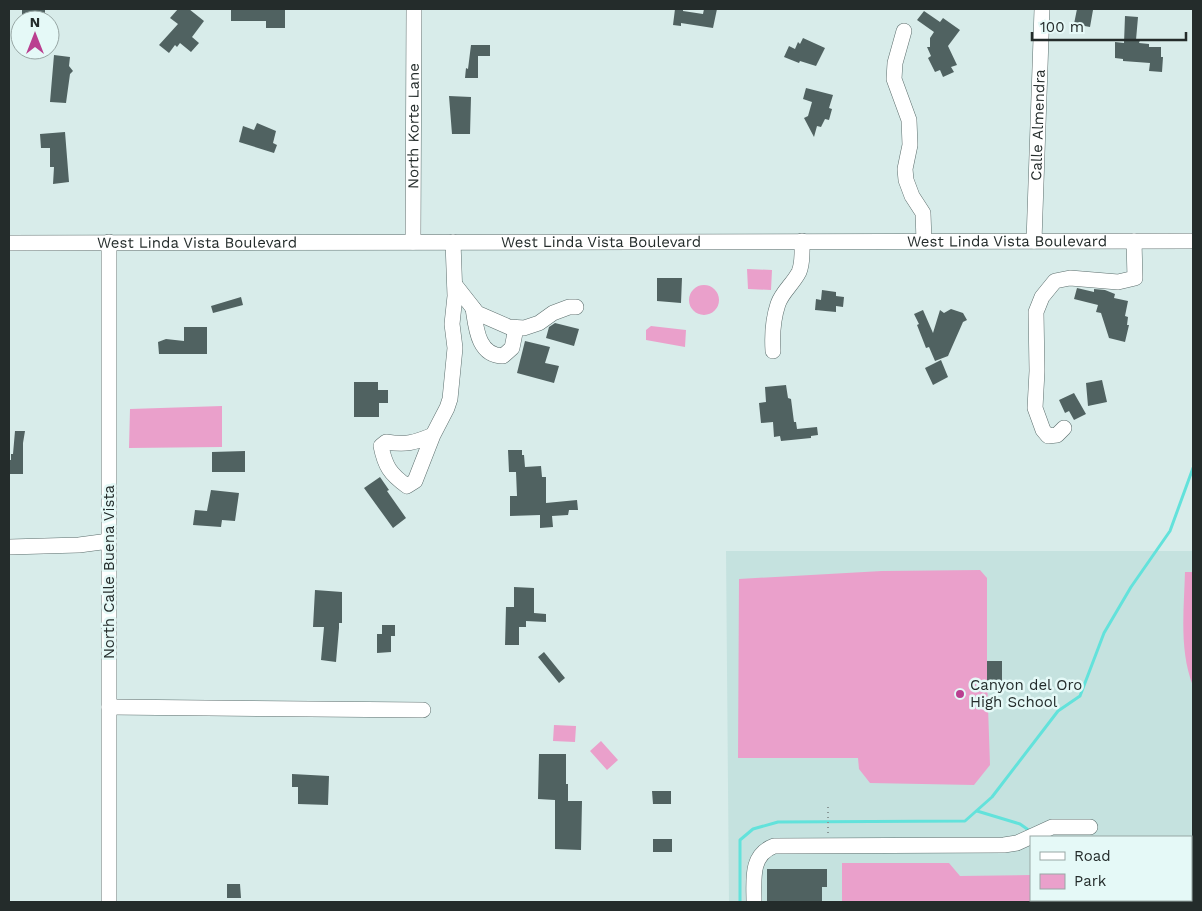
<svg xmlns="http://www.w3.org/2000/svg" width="1202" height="911" viewBox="0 0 1202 911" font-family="'Work Sans',sans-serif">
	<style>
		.built { fill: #c5e2df; fill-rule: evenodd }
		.green { fill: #eaa0cb }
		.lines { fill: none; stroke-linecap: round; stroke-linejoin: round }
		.stream { stroke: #63e2db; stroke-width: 3 }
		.building { fill: #506261 }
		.minor-casing { stroke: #5c6e6d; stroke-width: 16 }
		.path { stroke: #8a9897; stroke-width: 2; stroke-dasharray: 1 4; stroke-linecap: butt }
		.minor { stroke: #fff; stroke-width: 15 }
		.poi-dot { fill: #ba3f90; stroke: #e5f9f7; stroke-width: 2 }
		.labels { text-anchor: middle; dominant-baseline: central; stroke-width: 5; stroke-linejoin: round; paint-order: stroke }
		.street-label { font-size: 15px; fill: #242c2b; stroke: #e5f9f7 }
		.poi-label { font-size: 15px; fill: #242c2b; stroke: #e5f9f7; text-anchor: start }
	</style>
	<rect width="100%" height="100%" fill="#d8ecea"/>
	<path class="built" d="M726 551H1193V902H729ZM1031 837H1191V900H1031Z"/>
	<path class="green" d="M747 269 772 270 771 290 748 289Z
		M689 300a15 15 0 1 1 30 0a15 15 0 1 1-30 0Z
		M651 326 686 330 685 347 646 340V330Z
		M222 406V447L129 448 130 409Z
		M980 570 987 578V677L990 765 974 785 870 783 859 769 858 758H738L739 579 882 571Z
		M1185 572H1193V686C1179 650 1184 610 1185 572Z
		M554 725 576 726 575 742 553 741Z
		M601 741 618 760 607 770 590 751Z
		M842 863H949L960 876 1031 875V900H1153V902H842Z"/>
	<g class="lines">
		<path class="stream" d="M977 811 1020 824 1030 831
			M1191 864H1193
			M740 902V840L753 829 778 822 965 821 992 797 1058 711 1080 696 1104 633 1131 587 1170 531 1193 468"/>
	</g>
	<path class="building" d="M22 9H45V20H22Z
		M178 9H189L204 21 192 37 199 43 191 52 180 43 177 47 175 45 169 53 159 45 178 24 170 18Z
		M231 9H285V28H266V21H231Z
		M675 9H683V11L703 14 704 9H717L713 28 681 23V26L673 25Z
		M1077 9 1093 10 1090 27 1074 24Z
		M924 11 940 22 943 18 960 30 948 46 957 65 951 67 954 72 943 77 940 70 935 72 928 58 931 56 927 47H930V38L934 32 917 20Z
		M1125 16 1138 17 1136 40H1140L1139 43 1149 44V47H1161V57H1163L1162 72 1149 71 1150 63 1123 61V59L1115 58V42L1124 43Z
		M803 38 825 48 816 66 800 61 799 63 784 57 789 46 795 49 798 42 800 44Z
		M471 45H490V56H478V78H465L466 68 468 69Z
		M54 55 70 57 69 66 73 71 70 74 66 103 50 102Z
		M806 88 833 95 829 108 832 109 829 120 825 119 821 127 817 126 814 137 804 118 808 116 812 102 803 99Z
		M449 96 471 97 470 134H452Z
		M257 123 276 131 273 143 277 145 274 153 239 142 243 126 254 130Z
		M65 132 69 182 53 184 54 167H50V148H41L40 134Z
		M657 278H682L681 303 657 301Z
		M1077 288 1094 292V289L1105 290 1115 294 1114 298 1128 301 1125 316 1128 317 1127 325H1129L1125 342 1109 338 1101 313 1096 312 1098 305 1074 299Z
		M822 290 836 292V296L844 297 843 307 836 306V312L815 310 816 299 821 300Z
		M241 297 243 305 213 313 211 306Z
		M951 309 963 313 967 320 963 322 948 356 935 361 929 347 926 348 917 325 919 324 914 314 923 310 933 333 940 310 944 313Z
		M555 323 579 329 574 346 546 338 549 327Z
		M184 327H207V354H159L158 342 166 339 184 341Z
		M525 341 550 347 545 363 559 366 554 383 517 373Z
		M941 360 948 377 933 385 925 368Z
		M1102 380 1107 402 1088 406 1086 383Z
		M354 382H378V390H388V403H379V417H354Z
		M786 385 788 398 791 399 794 422H796L797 429 817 427 818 435 811 436V438L781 441 780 436 774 437 773 422 761 423 759 403 766 402 765 387Z
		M1074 393 1086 414 1074 420 1069 411 1065 413 1059 400Z
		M15 431H25L23 443V474H9V460H11V454H13Z
		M508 450H522V455H524L525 467 541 466 542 477H546V503L577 500 578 510H569L568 515 552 516 553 527 540 528V515L510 516V496H517L516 472H509Z
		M245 451V472H212V452Z
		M380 477 389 490 387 491 406 518 393 528 364 488Z
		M211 490 239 493 235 521 222 520 221 527 193 525 195 510 207 511Z
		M514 587 534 588V613L546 614V622L526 621V627H519V645H505L506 607H514Z
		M315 590 342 592V623H339V628L336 662 321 660 324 627H313Z
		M382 625H395V636H391V652L377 653V634H382Z
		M544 652 565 678 559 683 538 657Z
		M987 661H1002V687H987Z
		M539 754H566V784H568V801H582L581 850 555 849V800L538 799Z
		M292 774 329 776 328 805 298 804V787H292Z
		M652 791H671V804H653Z
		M653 839H672V852H653Z
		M767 869H827V887H822V902H767Z
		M227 884H240L241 898H227Z"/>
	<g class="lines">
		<defs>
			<g id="minor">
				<path d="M904 31 895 63 894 79 909 120 910 145 905 169 906 180 912 196 923 213 924 241"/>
				<path id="s1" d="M1034 241 1042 9"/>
				<path d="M109 242V902"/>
				<path id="s2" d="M413 242 414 9"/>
				<path id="s3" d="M9 243 1193 241"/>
				<path d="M455 285 477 313 509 327 524 328 539 323 553 313 569 307H576"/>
				<path d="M473 308C476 328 478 356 503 356L512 348 516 328"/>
				<path d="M773 351C772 336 773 319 778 304 782 292 793 284 799 272 803 263 802 251 802 241"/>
				<path d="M1064 428 1057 435 1048 436 1043 430 1035 408 1037 371 1036 312 1042 297 1055 281 1070 278 1118 282 1135 278 1134 241"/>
				<path d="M433 435C414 443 406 445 386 442L381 446C385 466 390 474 407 486L415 481 433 435 447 408 450 399 455 348 452 324 455 296 453 242"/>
				<path d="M9 547 79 545 109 541"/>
				<path d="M109 707 423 710"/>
				<path d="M754 902C754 880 750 855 774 846L1004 845 1017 843 1052 827H1090"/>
			</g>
		</defs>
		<use href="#minor" class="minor-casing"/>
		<path class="path" d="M828 807V835"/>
		<use href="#minor" class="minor"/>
	</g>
	<circle class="poi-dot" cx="960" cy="694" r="5"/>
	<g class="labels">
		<g class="street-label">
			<text stroke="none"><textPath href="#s2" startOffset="116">North Korte Lane</textPath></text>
			<text stroke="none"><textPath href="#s1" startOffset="116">Calle Almendra</textPath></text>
			<text stroke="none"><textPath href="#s3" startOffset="998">West Linda Vista Boulevard</textPath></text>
			<text stroke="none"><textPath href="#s3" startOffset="188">West Linda Vista Boulevard</textPath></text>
			<text stroke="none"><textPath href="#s3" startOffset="592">West Linda Vista Boulevard</textPath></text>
			<text transform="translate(109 572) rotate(-90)">North Calle Buena Vista</text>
		</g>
		<g class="poi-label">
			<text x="970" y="685">Canyon del Oro<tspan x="970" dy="17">High School</tspan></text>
		</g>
	</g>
	<rect width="1202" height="911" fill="none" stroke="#242c2b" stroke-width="20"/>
	<rect x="1030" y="836" width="162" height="65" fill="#e5f9f7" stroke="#98a7a5"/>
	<rect x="1040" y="852" width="25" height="8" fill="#ffffff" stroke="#98a7a5"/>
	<text x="1074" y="861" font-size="15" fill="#242c2b">Road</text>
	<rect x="1040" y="874" width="25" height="15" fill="#eaa0cb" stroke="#98a7a5"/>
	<text x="1074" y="886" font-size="15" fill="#242c2b">Park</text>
	<g transform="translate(35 35)"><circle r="24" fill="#e5f9f7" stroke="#98a7a5"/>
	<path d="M0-4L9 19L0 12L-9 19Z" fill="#ba3f90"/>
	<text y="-8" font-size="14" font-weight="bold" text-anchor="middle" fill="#242c2b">N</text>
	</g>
	<path d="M1032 32v8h154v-8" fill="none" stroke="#242c2b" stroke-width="2.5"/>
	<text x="1040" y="32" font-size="15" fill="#242c2b" stroke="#e5f9f7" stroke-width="4" paint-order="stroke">100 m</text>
</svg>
